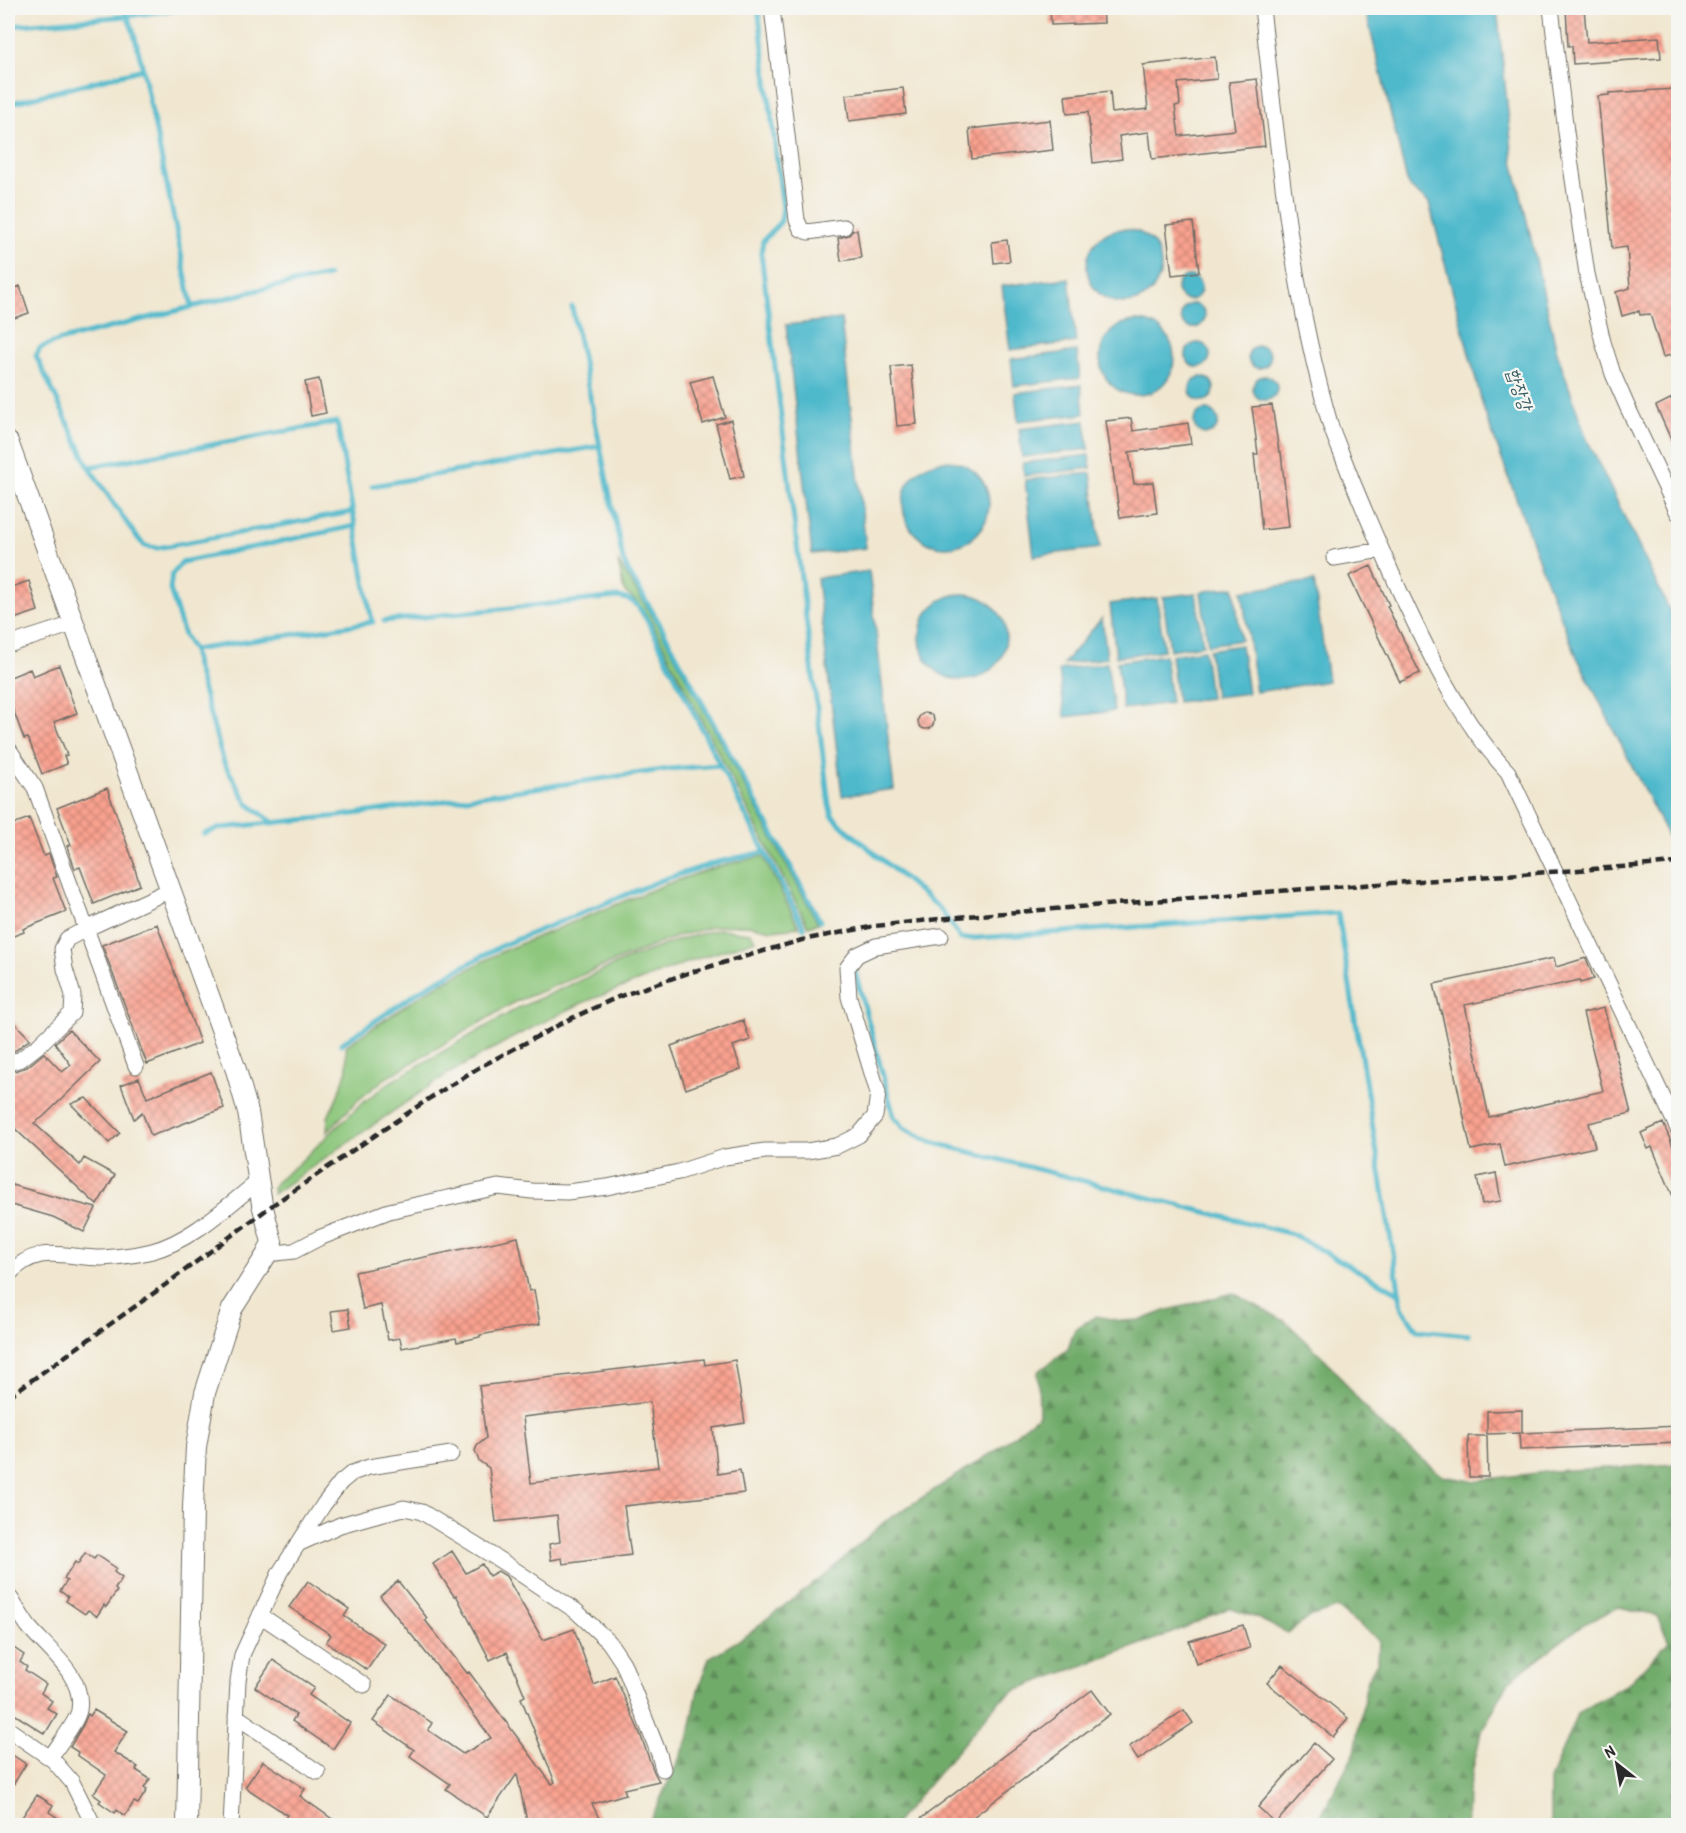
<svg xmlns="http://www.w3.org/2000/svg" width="1686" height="1833" viewBox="0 0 1686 1833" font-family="'Patrick Hand','Poor Story',sans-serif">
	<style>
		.green { fill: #8cc67b; stroke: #5c7853; stroke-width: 1.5 }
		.forest { fill: url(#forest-firs); stroke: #4e6b4b; stroke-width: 1.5 }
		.water { fill: #4fb9cc; stroke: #3d727c; stroke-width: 1.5 }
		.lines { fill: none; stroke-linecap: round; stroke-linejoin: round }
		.stream { stroke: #4fb9cc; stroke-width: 5 }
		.building { fill: url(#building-cross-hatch); fill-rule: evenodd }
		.minor-casing { stroke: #706d65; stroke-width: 17 }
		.tertiary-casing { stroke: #706d65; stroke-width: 22 }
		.minor { stroke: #fff; stroke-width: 15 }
		.tertiary { stroke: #fff; stroke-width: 20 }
		.rail { stroke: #2b2b2b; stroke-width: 4.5; stroke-dasharray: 9 4.5; stroke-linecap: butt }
		.labels { text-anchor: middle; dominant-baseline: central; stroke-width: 4.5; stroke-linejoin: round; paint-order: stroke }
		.water-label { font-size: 18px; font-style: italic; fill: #385d63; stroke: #f6f6f2 }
	</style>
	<defs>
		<pattern id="forest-firs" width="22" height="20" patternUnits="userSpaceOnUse" patternTransform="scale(1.5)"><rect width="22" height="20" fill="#71ab6b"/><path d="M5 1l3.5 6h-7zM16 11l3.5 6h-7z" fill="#5d8b58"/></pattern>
		<pattern id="building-cross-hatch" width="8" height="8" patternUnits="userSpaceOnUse" patternTransform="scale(1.5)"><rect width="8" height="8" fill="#faa290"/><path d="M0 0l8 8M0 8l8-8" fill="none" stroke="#cb8476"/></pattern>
	</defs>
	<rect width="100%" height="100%" fill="#f6f6f2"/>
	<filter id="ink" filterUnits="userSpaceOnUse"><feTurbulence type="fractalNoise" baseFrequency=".0167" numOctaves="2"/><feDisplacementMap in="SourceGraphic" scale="12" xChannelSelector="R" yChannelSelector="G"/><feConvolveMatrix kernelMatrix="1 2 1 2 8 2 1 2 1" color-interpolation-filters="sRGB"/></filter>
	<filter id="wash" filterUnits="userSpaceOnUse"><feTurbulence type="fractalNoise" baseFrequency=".008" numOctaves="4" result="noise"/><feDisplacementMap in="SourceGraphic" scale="24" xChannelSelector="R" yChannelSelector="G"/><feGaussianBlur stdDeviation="1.35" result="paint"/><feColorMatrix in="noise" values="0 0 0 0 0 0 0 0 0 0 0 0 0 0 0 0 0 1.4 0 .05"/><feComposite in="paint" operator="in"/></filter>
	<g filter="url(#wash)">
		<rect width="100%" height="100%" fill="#f1e7d0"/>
		<path class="green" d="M618 562 655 620 818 923 808 926 651 622 636 601 624 591Z
			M763 856 799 927 772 930 747 925 716 926 678 936 515 1002 386 1078 357 1101 327 1132 328 1117 341 1088 347 1069 346 1046 429 990 505 950 664 885 719 866Z
			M718 929 750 933 756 940 694 960 582 1003 514 1037 446 1075 273 1194 272 1188 276 1182 298 1164 360 1105 390 1082 518 1008 628 959 678 940Z"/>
		<path class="forest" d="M1233 1293 1285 1321 1327 1361 1377 1422 1443 1476 1472 1481 1553 1471 1678 1464V1825H1550V1780L1577 1714 1631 1681 1669 1641 1657 1616 1619 1607 1584 1624 1510 1680 1481 1732 1468 1791 1467 1825H1316L1355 1752 1367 1680 1378 1661 1379 1640 1337 1608 1312 1616 1288 1633 1257 1618 1229 1608 1172 1633 1018 1689 1000 1700 894 1825H648L688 1740 698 1690 709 1658 749 1634 765 1620 824 1576 884 1522 995 1451 1039 1415 1038 1372 1068 1349 1075 1329 1096 1316 1121 1321 1142 1320 1165 1311Z"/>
		<path class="water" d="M1365 8H1497L1513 160 1557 352 1586 437 1678 628V857L1576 655 1543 572 1484 410 1429 203 1408 185Z
			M1087 266a37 37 0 1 1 74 0a37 37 0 1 1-74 0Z
			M1177 288a12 12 0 1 1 24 0a12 12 0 1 1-24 0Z
			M1069 278 1076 342 1010 350 1002 286Z
			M1181 316a12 12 0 1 1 24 0a12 12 0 1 1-24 0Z
			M841 319 866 548 812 554 786 325Z
			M1100 358a37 37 0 1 1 74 0a37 37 0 1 1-74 0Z
			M1186 355a12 12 0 1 1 24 0a12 12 0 1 1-24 0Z
			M1248 357a11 11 0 1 1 22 0a11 11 0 1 1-22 0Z
			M1077 351 1080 378 1014 386 1011 359Z
			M1253 388a12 12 0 1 1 24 0a12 12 0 1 1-24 0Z
			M1190 389a12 12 0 1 1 24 0a12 12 0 1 1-24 0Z
			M1081 385 1084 414 1018 421 1015 393Z
			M1194 422a12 12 0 1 1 24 0a12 12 0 1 1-24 0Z
			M1085 421 1089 449 1022 457 1019 429Z
			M1089 455 1091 468 1024 476 1023 463Z
			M903 504a43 43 0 1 1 86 0a43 43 0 1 1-86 0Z
			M1091 473 1100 548 1034 556 1025 480Z
			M869 571 894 789 842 796 817 578Z
			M1314 581 1328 681 1256 692 1242 591Z
			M1234 587 1241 640 1208 645 1201 592Z
			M1196 593 1203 645 1170 650 1163 597Z
			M920 637a43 43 0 1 1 86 0a43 43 0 1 1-86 0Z
			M1157 598 1164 650 1116 657 1110 604Z
			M1102 618 1107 658 1063 664Z
			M1241 645 1248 693 1215 697 1209 650Z
			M1204 650 1210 698 1177 702 1171 655Z
			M1165 655 1171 703 1123 709 1117 662Z
			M1107 663 1114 711 1065 717 1059 670Z"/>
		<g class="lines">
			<path class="stream" d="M124 8 133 30 143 69 192 307
				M758 8 783 208 781 221 763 241 761 253 829 805 832 815 839 823 940 909 961 939 1338 913 1402 1308 1417 1330 1469 1335
				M8 26 127 16 189 8
				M8 104 143 69
				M328 276 258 290 58 341 40 348 36 356 89 467 135 535 145 546 157 548 352 512
				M572 307 623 560 628 571 657 619 820 921
				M89 467 337 422 372 622
				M372 486 600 446
				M384 621 617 597C636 599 639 607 648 622L720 765 804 928
				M193 650 373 622
				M274 823 248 804 224 763 196 666 193 650 184 635 170 589 172 574 182 562 355 526
				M204 834 220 828 340 816 669 769 720 765
				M854 968 894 1117 904 1128 931 1142 1292 1234 1399 1293
				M341 1044 424 988 503 945 662 880 718 862 765 852"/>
		</g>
		<g id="blocks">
			<path class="building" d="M1050 8H1103L1104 23 1051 25Z
				M1566 8H1584L1587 42 1659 37 1661 58 1573 64 1572 46H1568Z
				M1215 57 1217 79 1178 83 1180 105 1175 106 1179 136 1235 130 1229 82 1257 79 1265 146 1152 159 1149 132 1119 136 1122 159 1093 163 1088 112 1067 114 1065 96 1110 91 1112 113 1148 109 1143 65Z
				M903 88 906 114 849 121 846 95Z
				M1674 89V91H1678V114H1675L1678 227V353L1663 357 1650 314 1640 315 1639 311 1622 316 1616 292 1630 288 1627 247 1612 249 1598 96 1609 95V93Z
				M1050 120 1053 150 972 159 969 129Z
				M1193 222 1199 272 1172 275 1166 225Z
				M853 230H857L861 258 841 261 838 238 849 235Z
				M1007 240 1010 261 994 263 992 242Z
				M20 286 29 313 11 319 8 308V291Z
				M911 365 917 424 897 426 891 367Z
				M713 376 725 417 703 424 690 382Z
				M319 379 326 413 311 416 305 382Z
				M1678 395V455L1656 406Z
				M1272 405 1279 452H1281L1289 527 1262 530 1254 454H1258L1252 407Z
				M1131 418 1133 431 1188 423 1191 444 1129 452 1134 484 1153 482 1157 513 1120 518 1106 421Z
				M731 420 744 476 730 479 716 424Z
				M1371 566 1389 605 1387 606 1420 673 1400 682 1349 576Z
				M29 581 38 611 8 621V588Z
				M59 665 77 713 54 722 67 755 64 756 67 764 42 774 28 738 24 739 11 704 8 705V678L30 669 33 676Z
				M918 721a8 8 0 1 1 16 0a8 8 0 1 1-16 0Z
				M107 788 135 866H134L140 885 94 904 80 867 75 869 67 846 71 845 57 808Z
				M29 818 44 856 49 854 57 877 53 878 66 912 23 929 24 932 8 938V826Z
				M157 924 200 1043 147 1064 102 945Z
				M1554 958 1556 967 1586 958 1594 979 1580 983V980L1465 1005 1489 1117 1603 1091 1583 1013 1604 1008 1631 1113 1589 1123 1595 1147 1505 1167 1500 1144 1471 1150 1441 1010H1440L1434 984Z
				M8 1016 30 1039 16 1050 8 1053Z
				M743 1020 750 1040 733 1046 741 1069 686 1089 671 1046Z
				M69 1030 100 1062 43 1117 34 1123 80 1165 84 1158 115 1175 97 1205 14 1128 8 1131V1073L27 1067 44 1053 62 1072 71 1065 55 1043Z
				M211 1072 224 1108 151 1136 142 1112 134 1119 121 1085 139 1078 147 1098Z
				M86 1098 120 1133 109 1143 71 1104Z
				M1663 1123 1678 1158V1208L1652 1147 1648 1149 1641 1133Z
				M1496 1173 1501 1201 1482 1204 1477 1177Z
				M8 1184 96 1208 84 1232 53 1217 8 1204Z
				M518 1237 529 1291 534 1290 540 1324 480 1335V1337L457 1342 456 1338 402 1348 400 1338 388 1340 381 1305 363 1309 355 1272Z
				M348 1309 351 1327 334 1330 331 1311Z
				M704 1359 705 1365 735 1360 745 1423 713 1428 718 1474 740 1470 744 1493 624 1506 631 1555 563 1564 562 1558 551 1560 549 1544 560 1542 557 1515 496 1522 489 1468 479 1461 475 1451 477 1446 486 1438 479 1386ZM650 1402 658 1467 531 1483 523 1417Z
				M1522 1410V1433L1678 1426V1443L1520 1450 1519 1433 1487 1434V1411Z
				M1468 1436H1487L1488 1477H1469Z
				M452 1551 466 1573 482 1564 489 1576 498 1571 506 1576 543 1640 574 1629 594 1685 615 1676 639 1731 654 1772 659 1781 624 1789 626 1794 592 1804 603 1826H528L517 1774 487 1817 446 1789 450 1784 410 1756 414 1750 373 1721 391 1695 432 1723 428 1730 463 1754 491 1738 452 1685 380 1596 398 1581 427 1618 425 1620 467 1673 469 1672 552 1784 555 1782 521 1698 525 1696 507 1652 490 1660 456 1595 454 1596 433 1564Z
				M85 1553 94 1559 97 1555 116 1568 114 1572 122 1578 115 1589 117 1591 106 1607 104 1605 97 1616 88 1610 85 1614 66 1601 68 1597 60 1591 67 1581 64 1579 75 1562 78 1564Z
				M308 1581 349 1609 344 1616 385 1644 367 1670 326 1642 331 1635 289 1607Z
				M1243 1625 1250 1648 1196 1664 1189 1641Z
				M8 1644 24 1655 20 1662 27 1667 25 1670 46 1684 41 1693 52 1701 47 1708 57 1714 45 1734 8 1710Z
				M273 1660 314 1688 309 1695 350 1723 333 1749 292 1721 296 1715 255 1687Z
				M1282 1665 1348 1718 1333 1737 1267 1683Z
				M1092 1690 1110 1714 961 1826H911Z
				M94 1710 128 1731 114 1752 138 1767 136 1770 150 1779 144 1788 147 1790 138 1804 134 1802 125 1816 117 1810 115 1813 99 1802 101 1800 93 1794 106 1775 77 1755 78 1752 70 1747 83 1725 88 1714 90 1716Z
				M1184 1710 1193 1723 1138 1760 1129 1747Z
				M1314 1743 1332 1759 1276 1823 1258 1807Z
				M8 1752 26 1764 8 1793Z
				M263 1761 305 1789 300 1796 342 1826H280L287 1815 245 1787Z
				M37 1795 53 1805 49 1812 70 1826H16Z"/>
		</g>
	</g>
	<g filter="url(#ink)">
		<use href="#blocks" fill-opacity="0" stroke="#706d65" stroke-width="1.5"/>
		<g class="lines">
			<defs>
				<path id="minor" d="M772 8 797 220 801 229 808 232 844 227
					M1262 8C1278 148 1291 291 1331 427 1337 444 1345 461 1351 478 1367 517 1384 556 1401 594 1430 656 1461 722 1508 772L1678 1129
					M1551 8 1566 132 1587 274 1603 342 1613 374 1627 406 1678 513
					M1334 558 1381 550
					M8 645 73 624
					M8 748 35 788 136 1066
					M8 1063 21 1059 39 1045 72 1013 73 995 65 969 62 949 67 939 86 929 170 890
					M267 1254 294 1251 319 1238 389 1211 498 1187 532 1191 567 1192 607 1187 679 1172 725 1157 765 1151H807L837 1146 859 1135 875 1116 878 1093 849 997 847 968 857 955 876 946 941 936
					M8 1275C39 1242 63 1258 102 1258 117 1257 137 1255 152 1251 191 1241 227 1206 259 1181
					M298 1544 340 1525 372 1516 404 1508 422 1512 506 1564 576 1611 609 1642 623 1663 659 1754 663 1769
					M8 1596 11 1599C16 1608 22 1617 28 1626 48 1650 85 1676 79 1710 78 1720 57 1747 50 1758
					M260 1615 364 1685
					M236 1716 318 1772
					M8 1729 53 1760 72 1782 94 1826
					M231 1826 238 1681 242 1655 280 1572 324 1504 341 1482 352 1473 369 1467 451 1454"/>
				<path id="tertiary" d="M8 442 236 1070 248 1112 262 1204 272 1242 267 1254 232 1309 205 1393 196 1447 193 1507 187 1826"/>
			</defs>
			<use href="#minor" class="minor-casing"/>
			<use href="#tertiary" class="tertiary-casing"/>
			<use href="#minor" class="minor"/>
			<use href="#tertiary" class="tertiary"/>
			<path class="rail" d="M8 1397 161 1288 274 1204 430 1098 478 1068 572 1018 618 997 691 972 802 940 875 926 967 916 1278 891 1678 863"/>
		</g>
	</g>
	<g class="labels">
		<g class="water-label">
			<text transform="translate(1520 389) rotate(70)">합장강</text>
		</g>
	</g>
	<rect width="1686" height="1833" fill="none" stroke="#f6f6f2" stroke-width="30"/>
	<g transform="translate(1617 1764) rotate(329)" stroke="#f6f6f2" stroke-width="4.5" paint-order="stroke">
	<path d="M0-4.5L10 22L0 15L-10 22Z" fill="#2b2b2b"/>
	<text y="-9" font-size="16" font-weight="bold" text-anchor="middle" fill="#2b2b2b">N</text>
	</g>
</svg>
